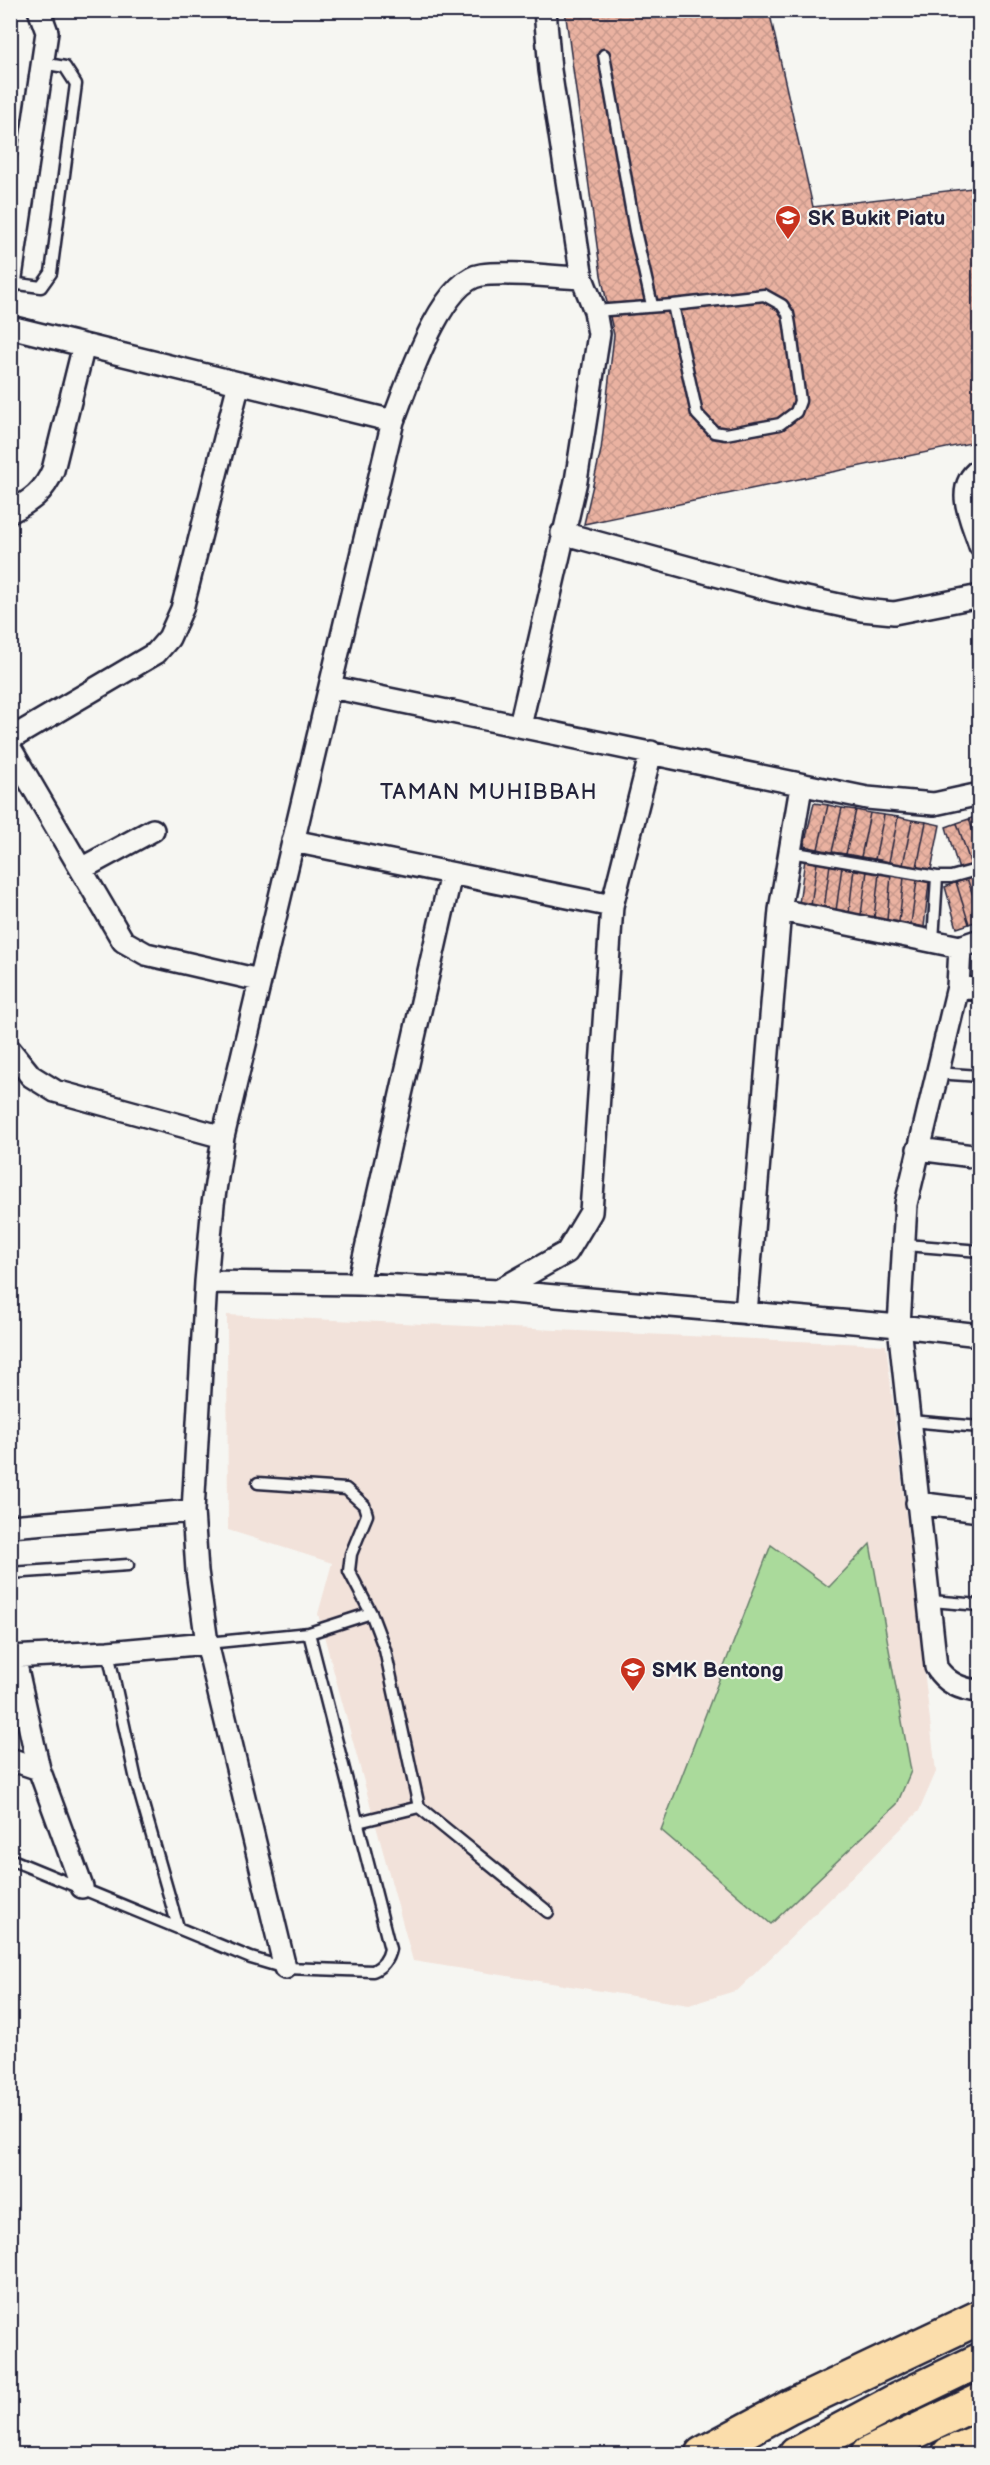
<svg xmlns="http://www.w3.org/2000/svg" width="990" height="2465" viewBox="0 0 990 2465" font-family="'Balsamiq Sans',sans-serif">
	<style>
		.built { fill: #f2e2da }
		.pitch { fill: #aada9b; stroke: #667e6b; stroke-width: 1.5 }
		.building { fill: url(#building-cross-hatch); stroke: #22223b; stroke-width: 1.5 }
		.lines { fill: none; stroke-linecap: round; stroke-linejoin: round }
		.lane-casing { stroke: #22223b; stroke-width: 15 }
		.street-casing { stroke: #22223b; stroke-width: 26 }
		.highway-casing { stroke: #22223b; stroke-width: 38 }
		.lane { stroke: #f6f6f2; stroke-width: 10 }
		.street { stroke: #f6f6f2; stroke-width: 21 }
		.highway { stroke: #fbddab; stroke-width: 33 }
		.labels { text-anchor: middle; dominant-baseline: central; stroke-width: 4.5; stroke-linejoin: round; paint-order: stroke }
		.poi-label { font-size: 21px; font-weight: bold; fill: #22223b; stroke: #f6f6f2; text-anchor: start }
		.neighbourhood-label { font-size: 22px; letter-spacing: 1.5px; fill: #22223b; stroke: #f6f6f2 }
	</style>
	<defs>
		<pattern id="building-cross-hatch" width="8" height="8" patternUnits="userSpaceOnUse" patternTransform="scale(1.5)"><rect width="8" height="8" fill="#eab2a1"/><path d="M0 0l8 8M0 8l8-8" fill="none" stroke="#c8998c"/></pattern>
	</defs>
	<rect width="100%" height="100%" fill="#f6f6f2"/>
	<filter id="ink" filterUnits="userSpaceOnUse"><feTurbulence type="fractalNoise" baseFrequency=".0167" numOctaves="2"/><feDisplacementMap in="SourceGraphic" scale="12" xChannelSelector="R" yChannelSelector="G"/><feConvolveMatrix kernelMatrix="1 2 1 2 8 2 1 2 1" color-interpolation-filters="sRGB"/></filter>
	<g filter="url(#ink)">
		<path class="built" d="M227 1315 886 1345 936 1772 919 1811 738 1990 689 2005 413 1961 318 1614 332 1563 228 1530Z"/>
		<path class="pitch" d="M870 1544 911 1771 897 1804 771 1924 661 1830 771 1545 829 1587Z"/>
		<path class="building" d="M565 10H769L813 207 980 187V441L584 524 601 450 614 335 601 275Z
			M814 803 828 805 818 849 804 846Z
			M828 805 842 808 832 852 818 849Z
			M842 808 856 810 846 854 832 852Z
			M856 810 870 813 861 857 846 854Z
			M870 813 884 815 875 859 861 857Z
			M884 815 898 817 889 862 875 859Z
			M980 815V851L969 819Z
			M898 817 912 820 903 865 889 862Z
			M969 819 980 851V862L971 865 957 823Z
			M912 820 926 822 917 867 903 865Z
			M926 822 940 825 931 870 917 867Z
			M957 823 971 865 959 870 946 827Z
			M805 859 817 862 811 906 799 904Z
			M817 862 830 864 824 909 811 906Z
			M830 864 842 866 836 911 824 909Z
			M842 866 854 868 849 913 836 911Z
			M854 868 867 871 861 915 849 913Z
			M867 871 879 873 874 918 861 915Z
			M879 873 891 875 887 920 874 918Z
			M978 874 980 878V916L967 878Z
			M891 875 904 877 899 922 887 920Z
			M904 877 917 880 911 924 899 922Z
			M967 878 980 916V920L969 924 956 882Z
			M917 880 929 882 924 927 911 924Z
			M956 882 969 924 957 928 945 887Z"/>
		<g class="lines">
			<defs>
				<path id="lane" d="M604 55 635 231 652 305
					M11 283 41 287 51 273 76 84 65 67 42 63
					M595 311 673 305 697 414 714 432 726 434 780 424 796 412 800 401 790 325 788 314 782 305 764 295 673 305
					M790 852 937 877H951L980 869
					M933 941 937 877
					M936 1073 980 1076
					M906 1245 980 1251
					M910 1421 980 1427
					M258 1483 346 1489 364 1505 367 1515 351 1554 349 1571 371 1613 385 1650 419 1807 548 1912
					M10 1573 128 1565
					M931 1601 980 1605
					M207 1643 309 1633 371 1613
					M108 1652 136 1780 178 1927
					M358 1822 419 1807
					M10 1859 251 1958 285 1968 373 1971C382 1967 388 1959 390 1949L309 1633"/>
				<path id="street" d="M10 284 47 32 39 10
					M10 327 393 421
					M980 469C953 488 972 520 980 546
					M10 512C31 501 44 492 53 470L84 345
					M562 533 774 591 862 610 894 613 980 596
					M331 687 867 798 934 804 980 794
					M520 726 576 481 599 334 595 311 582 278 550 70 545 10
					M10 739 156 653 169 638 182 609 239 383
					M10 748 123 941 146 954 259 980
					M293 841 612 906
					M81 869 153 830
					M780 910 960 947 980 940
					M960 947 958 987 906 1204 899 1326 936 1667C946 1683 961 1690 980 1691
					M958 987 980 989
					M10 1050 31 1076 55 1091 223 1137
					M918 1149 980 1157
					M206 1282 358 1284 498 1291 567 1252 591 1212 612 906 651 752
					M358 1284 451 874
					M498 1291 899 1326 980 1335
					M746 1313 780 910 801 787
					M917 1503 980 1511
					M10 1526 193 1511
					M14 1656 39 1769 82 1887
					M10 1657 108 1652 207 1643
					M10 1759 39 1769
					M285 1968 207 1643 197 1571 193 1511 206 1282 213 1204 223 1137 393 421C407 386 440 281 481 275 507 271 553 277 582 278"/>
				<path id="highway" d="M702 2454 790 2407 980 2317
					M796 2454 899 2399 980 2360
					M868 2454 980 2401
					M949 2454 980 2441"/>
			</defs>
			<use href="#lane" class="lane-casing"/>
			<use href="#street" class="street-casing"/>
			<use href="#highway" class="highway-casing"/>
			<use href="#lane" class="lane"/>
			<use href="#street" class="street"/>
			<use href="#highway" class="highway"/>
		</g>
	</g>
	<defs>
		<symbol id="school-pin" viewBox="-11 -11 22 30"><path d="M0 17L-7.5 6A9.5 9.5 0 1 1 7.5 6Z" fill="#c8321e" stroke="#f6f6f2"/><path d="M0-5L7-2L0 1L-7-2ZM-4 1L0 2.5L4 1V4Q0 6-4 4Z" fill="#fff"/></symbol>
	</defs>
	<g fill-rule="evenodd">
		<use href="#school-pin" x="773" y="203" width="30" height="40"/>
		<use href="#school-pin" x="618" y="1655" width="30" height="40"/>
	</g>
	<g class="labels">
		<g class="poi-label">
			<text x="808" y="218">SK Bukit Piatu</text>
			<text x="652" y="1670">SMK Bentong</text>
		</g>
		<g class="neighbourhood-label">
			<text x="489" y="792">TAMAN MUHIBBAH</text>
		</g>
	</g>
	<rect width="990" height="2465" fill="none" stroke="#f6f6f2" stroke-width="36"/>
	<rect x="18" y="18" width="954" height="2429" fill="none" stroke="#22223b" stroke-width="2" filter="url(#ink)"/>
</svg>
